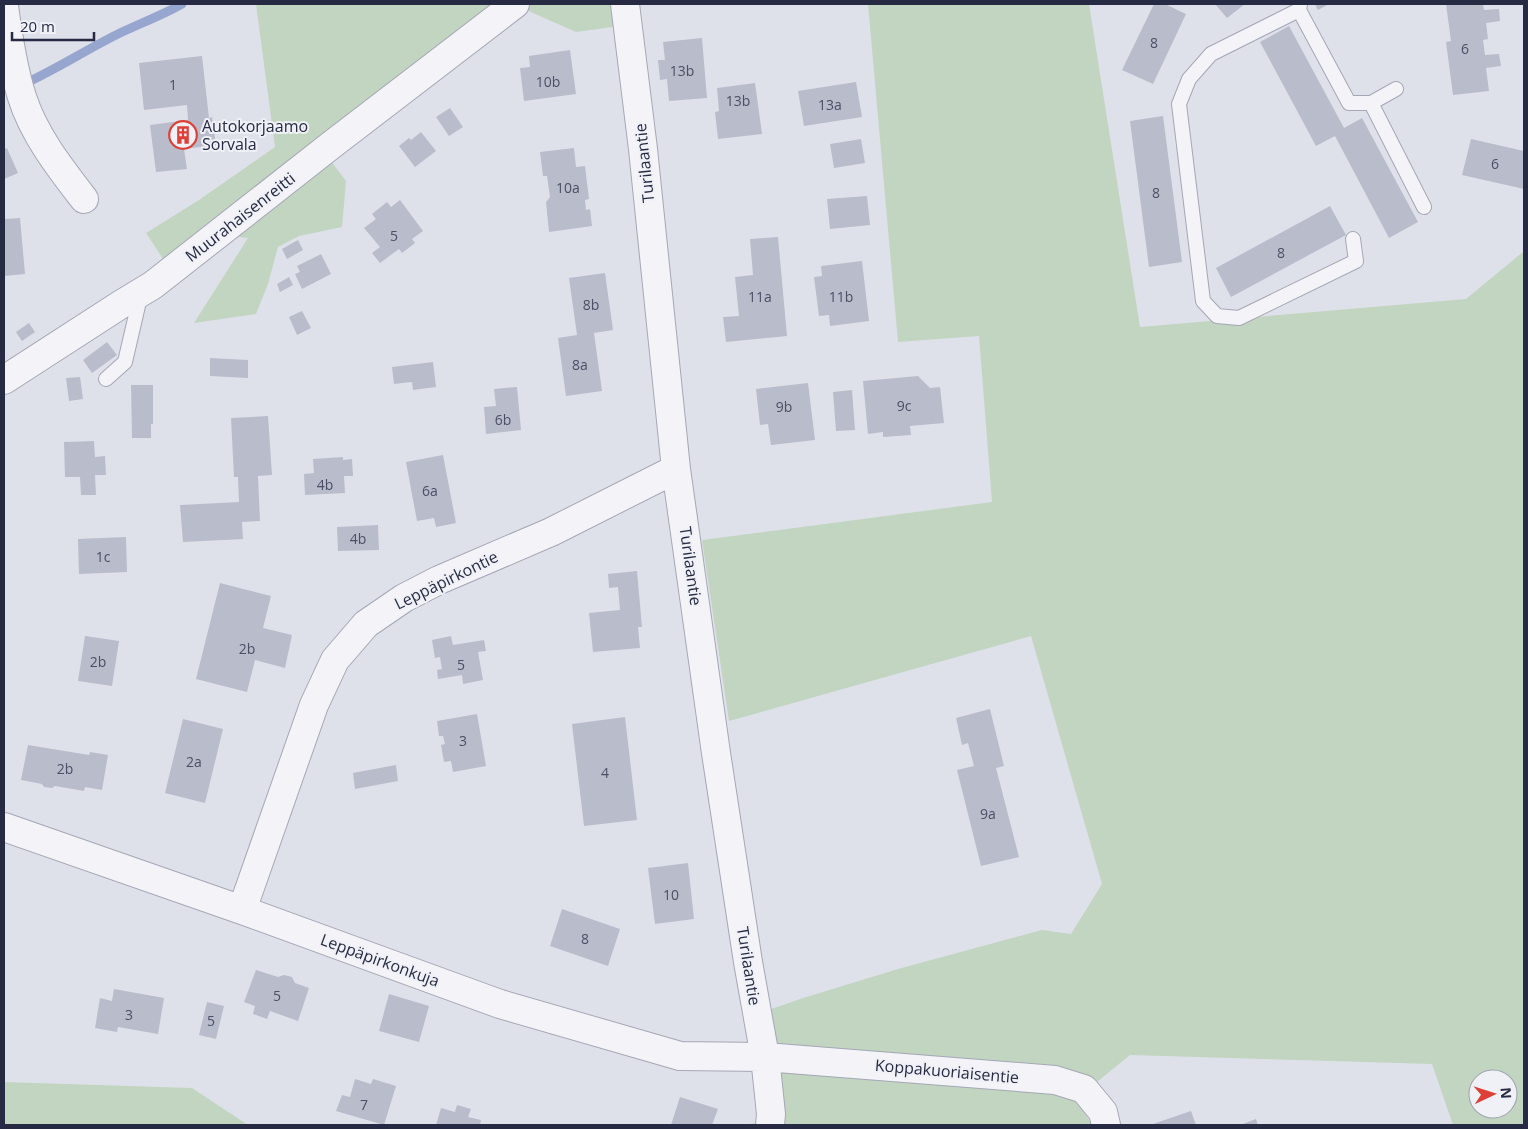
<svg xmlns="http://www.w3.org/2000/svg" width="1528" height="1129" viewBox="0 0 1528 1129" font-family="'Open Sans',sans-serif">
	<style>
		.green { fill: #c1d5c0; fill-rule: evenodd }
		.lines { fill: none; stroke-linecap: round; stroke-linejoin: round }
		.stream { stroke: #96a6ce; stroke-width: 9 }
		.building { fill: #b9bccb }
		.service-casing { stroke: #a4a7b5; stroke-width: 16 }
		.minor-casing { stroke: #a4a7b5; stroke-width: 30 }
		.service { stroke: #f3f3f8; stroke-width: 14 }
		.minor { stroke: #f3f3f8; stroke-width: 28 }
		.labels { text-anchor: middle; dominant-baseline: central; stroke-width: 4; stroke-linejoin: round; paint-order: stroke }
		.number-label { font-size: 14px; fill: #4b4f65 }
		.poi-label { font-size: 16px; fill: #262b43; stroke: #eff1f7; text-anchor: start }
		.street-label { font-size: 16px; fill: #262b43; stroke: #eff1f7 }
	</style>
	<rect width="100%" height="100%" fill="#dfe1ea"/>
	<path class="green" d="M256 4H494L318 144 346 181 342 227 299 236 278 247 268 284 256 314 194 323 248 238 211 234 167 265 146 233 199 200 275 147Z
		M530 4H625L627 25 576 32 524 9Z
		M868 4H1089L1140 327 1466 299 1524 251V1125H1453L1432 1064 1130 1055 1076 1099 1092 1125H738L770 1122 757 1014 803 998 898 969 1042 930 1071 934 1102 884 1031 636 729 721 702 540 992 502 979 336 898 342ZM1478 1079H1508V1109H1478Z
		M4 1082 192 1088 248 1125H4Z"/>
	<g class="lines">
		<path class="stream" d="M28 82C58 68 86 50 116 35 138 24 161 16 182 4"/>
	</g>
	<path class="building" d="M1154 4H1165L1186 14 1153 84 1122 70Z
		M1215 4H1245L1227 18Z
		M1315 4H1329L1318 10Z
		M1446 4H1483L1484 10 1499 9 1500 21 1486 23 1488 39 1483 40 1485 55 1499 54 1501 66 1486 68 1489 91 1453 95 1446 42 1451 41Z
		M1289 26 1344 128 1362 118 1418 222 1389 238 1335 136 1316 146 1260 42Z
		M702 38 707 98 669 101 667 79 660 80 658 60H665L663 42Z
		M570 50 576 94 524 101 520 68 530 67 529 56Z
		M202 56 209 118 212 117 216 145 184 149 187 169 156 172 150 125 188 120 187 105 144 110 139 63Z
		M856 82 862 117 804 126 798 91Z
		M755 83 762 134 718 139 715 112 719 111 717 88Z
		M450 108 463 127 449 136 436 117Z
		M1163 116 1182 262 1149 267 1130 121Z
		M421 132 436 151 415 167 399 146 409 138 411 140Z
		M861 139 865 163 834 168 830 144Z
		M1471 139 1524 151V189L1462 175Z
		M7 148 18 173 4 179V149Z
		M574 148 576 167 585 166 589 199 585 200 586 210 590 209 592 226 549 232 546 202 550 197 547 176H543L540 152Z
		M867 196 870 225 830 229 827 199Z
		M400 200 423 231 412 239 415 243 402 253 399 249 380 263 372 253 380 247 364 228 376 219 372 214 387 202 391 207Z
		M1330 206 1346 235 1231 297 1216 268Z
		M20 218 25 274 4 276V219Z
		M778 237 787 336 726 342 723 317 739 316 735 277 753 275 750 239Z
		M298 240 303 250 287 259 282 249Z
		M321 254 331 274 302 289 295 274 300 272 297 266Z
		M862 261 869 321 830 326 829 315 819 316 814 277 822 276 821 266Z
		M605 273 613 330 594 333 602 391 566 396 558 338 577 335 569 278Z
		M289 277 293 285 280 292 277 284Z
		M302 311 311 328 297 335 289 317Z
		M29 323 35 332 22 341 16 332Z
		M107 342 117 355 92 373 83 360Z
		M210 358 248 360V378L210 376Z
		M433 362 436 387 413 390 412 382 394 384 392 367Z
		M918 376 930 388 940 387 944 423 910 426 911 435 883 437V432L868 434 863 381Z
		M80 377 83 399 69 401 66 378Z
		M808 383 815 440 771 445 768 424 760 425 756 389Z
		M131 385H153V424H151V438H132Z
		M517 387 521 430 486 434 484 407 496 406 494 389Z
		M852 390 855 430 836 431 833 392Z
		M268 416 272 475 258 476 260 521 242 522 243 539 183 542 180 505 239 502 238 477H234L231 418Z
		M94 441 95 457 105 456 106 475H95L96 495H81L80 477H65L64 442Z
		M443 455 456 523 436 527 434 518 417 521 406 462Z
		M343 457V460L352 459 353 476H344L345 493 305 495 304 474 314 473 313 459Z
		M378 525 379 550 338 551 337 527Z
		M126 537 127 572 79 574 78 539Z
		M637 571 642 627H638L640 648 593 652 589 613 620 610 618 587 609 588 608 574Z
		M220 583 271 596 263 628 292 635 285 668 255 660 247 692 196 679Z
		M85 636 119 641 112 686 78 681Z
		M451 636 453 645 484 640 486 651 478 652 483 680 463 684 462 675 438 679 437 670 442 669 440 657 435 658 432 640Z
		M990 709 1004 766 996 768 1019 857 981 866 957 770 974 766 968 743 962 745 956 718Z
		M477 714 486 766 453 772 451 761 444 762 441 745 445 744 443 736H439L437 721Z
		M625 717 637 820 584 826 572 724Z
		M183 719 223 729 205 803 165 793Z
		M28 745 89 755 90 752 108 755 102 790 85 787 84 791 55 786 52 788 44 787 42 784 21 780Z
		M396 765 398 781 355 789 353 773Z
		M688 863 694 919 655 924 648 868Z
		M562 909 620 929 608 966 550 946Z
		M256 970 278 977 284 975 292 977 295 983 309 988 298 1021 270 1011 267 1019 253 1014 255 1006 244 1002Z
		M114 989 164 998 158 1034 118 1027 117 1032 95 1028 100 998 112 1001Z
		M389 994 429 1006 419 1042 379 1031Z
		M207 1002 224 1006 216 1039 199 1035Z
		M355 1079 371 1084 373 1079 396 1086 384 1125 336 1111 342 1095 350 1097Z
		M680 1097 718 1109 712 1125H671Z
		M457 1105 471 1109 468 1117 481 1120 480 1125H436L441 1108 455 1112Z
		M1191 1111 1196 1125H1150Z
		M1256 1119 1258 1125H1240Z"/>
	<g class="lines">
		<defs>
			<path id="service" d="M1300 4 1299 10 1349 103H1371L1396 89
				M1299 10 1211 54 1189 79 1179 104 1203 301 1217 316 1239 318 1356 261 1353 239
				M1371 103 1424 207
				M106 379 125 362 141 293"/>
			<path id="minor" d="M625 4 643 149 676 469 716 753 748 962 765 1057 771 1114 770 1125
				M4 6C8 36 13 68 22 97 34 135 60 168 84 199
				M4 380 120 305 153 285 330 146 515 4
				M4 827 242 910 500 1004 680 1056 765 1057 1055 1080 1084 1089 1103 1112 1106 1125
				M242 910 314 705 335 660 366 624 404 598 439 580 551 532 676 469"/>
		</defs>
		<use href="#service" class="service-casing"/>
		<use href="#minor" class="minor-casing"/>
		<use href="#service" class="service"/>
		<use href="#minor" class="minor"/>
	</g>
	<defs>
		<symbol id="building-ring" viewBox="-11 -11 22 22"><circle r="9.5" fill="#eff1f7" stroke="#dd4037" stroke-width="1.5"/><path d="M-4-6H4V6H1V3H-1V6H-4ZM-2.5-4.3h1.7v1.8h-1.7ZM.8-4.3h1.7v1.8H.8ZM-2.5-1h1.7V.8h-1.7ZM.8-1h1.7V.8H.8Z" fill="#dd4037"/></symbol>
	</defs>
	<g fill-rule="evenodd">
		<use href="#building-ring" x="167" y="119" width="32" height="32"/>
	</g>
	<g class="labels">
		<g class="number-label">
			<text x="1154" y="42">8</text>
			<text x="1465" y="48">6</text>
			<text x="682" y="70">13b</text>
			<text x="548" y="81">10b</text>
			<text x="173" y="84">1</text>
			<text x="738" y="100">13b</text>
			<text x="830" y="104">13a</text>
			<text x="1495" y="163">6</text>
			<text x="568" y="187">10a</text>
			<text x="1156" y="192">8</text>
			<text x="394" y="235">5</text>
			<text x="1281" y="252">8</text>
			<text x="760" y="296">11a</text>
			<text x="841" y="296">11b</text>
			<text x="591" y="304">8b</text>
			<text x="580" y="364">8a</text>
			<text x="904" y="405">9c</text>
			<text x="784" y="406">9b</text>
			<text x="503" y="419">6b</text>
			<text x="325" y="484">4b</text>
			<text x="430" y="490">6a</text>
			<text x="358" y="538">4b</text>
			<text x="103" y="556">1c</text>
			<text x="247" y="648">2b</text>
			<text x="98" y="661">2b</text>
			<text x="461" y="664">5</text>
			<text x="463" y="740">3</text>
			<text x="194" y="761">2a</text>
			<text x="65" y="768">2b</text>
			<text x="605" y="772">4</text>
			<text x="988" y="813">9a</text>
			<text x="671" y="894">10</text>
			<text x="585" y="938">8</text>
			<text x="277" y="995">5</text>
			<text x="129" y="1014">3</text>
			<text x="211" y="1020">5</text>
			<text x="364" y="1104">7</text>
		</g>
		<g class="poi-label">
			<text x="202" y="126">Autokorjaamo<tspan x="202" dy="18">Sorvala</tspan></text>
		</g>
		<g class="street-label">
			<text transform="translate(644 163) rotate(-96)">Turilaantie</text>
			<text transform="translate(240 217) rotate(-38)">Muurahaisenreitti</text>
			<text transform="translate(691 566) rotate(82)">Turilaantie</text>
			<text transform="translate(446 580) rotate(-26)">Leppäpirkontie</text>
			<text transform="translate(380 960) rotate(20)">Leppäpirkonkuja</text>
			<text transform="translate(749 966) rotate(81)">Turilaantie</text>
			<text transform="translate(947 1071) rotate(5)">Koppakuoriaisentie</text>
		</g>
	</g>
	<rect width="1528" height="1129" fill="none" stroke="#262b43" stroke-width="10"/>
	<g transform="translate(1493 1094) rotate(86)"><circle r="24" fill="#eff1f7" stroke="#9fa2af"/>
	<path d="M0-4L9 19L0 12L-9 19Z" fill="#dd4037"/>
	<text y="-8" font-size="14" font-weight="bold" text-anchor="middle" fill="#262b43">N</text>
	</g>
	<path d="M12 32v8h82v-8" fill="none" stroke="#262b43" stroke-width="2.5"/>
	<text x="20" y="32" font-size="15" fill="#262b43" stroke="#eff1f7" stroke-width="4" paint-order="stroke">20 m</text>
</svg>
